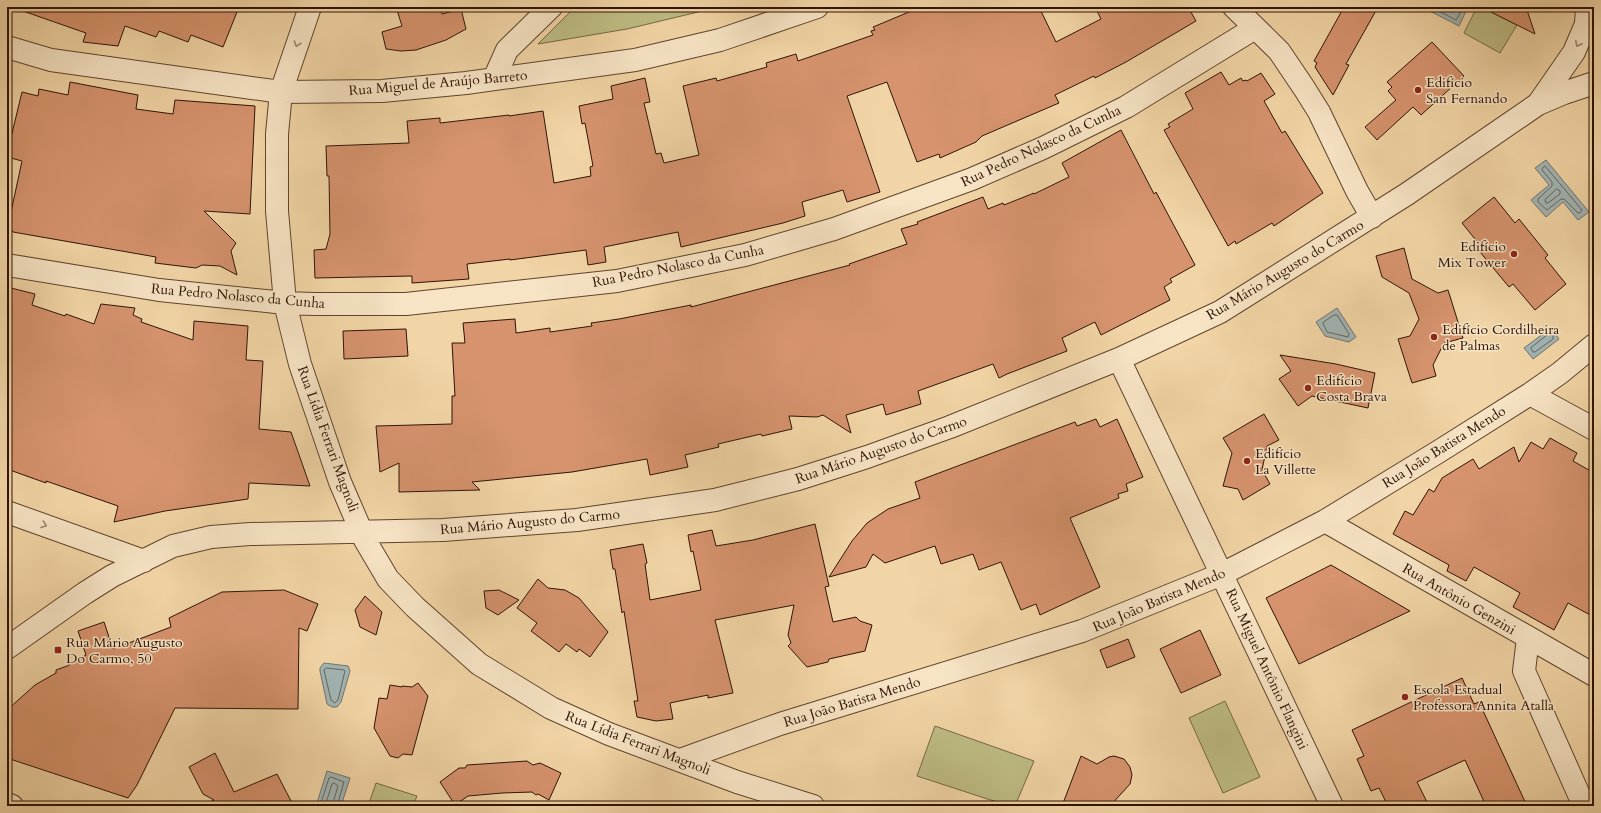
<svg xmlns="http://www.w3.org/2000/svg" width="1601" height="813" viewBox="0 0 1601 813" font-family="Cardo,serif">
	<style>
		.green { fill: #bebc84; stroke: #766844 }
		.water { fill: #a1b5b4; stroke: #73746e }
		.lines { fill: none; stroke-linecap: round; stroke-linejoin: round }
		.shore { stroke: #68645c; stroke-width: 1 }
		.building { fill: #d6936e; stroke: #2e1305 }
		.minor-casing { stroke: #5f442d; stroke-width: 24 }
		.minor { stroke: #f7e4c5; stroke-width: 22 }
		.oneway { stroke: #9d866f }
		.poi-dot { fill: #8f2418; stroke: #f7e4c5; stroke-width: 1.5 }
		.labels { text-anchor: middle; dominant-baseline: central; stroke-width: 3; stroke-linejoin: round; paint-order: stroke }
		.poi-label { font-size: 14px; fill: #2e1305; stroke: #f7e4c5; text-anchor: start }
		.street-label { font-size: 14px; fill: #2e1305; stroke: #f7e4c5 }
	</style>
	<rect width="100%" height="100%" fill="#f2d5a6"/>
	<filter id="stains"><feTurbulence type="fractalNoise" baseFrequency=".005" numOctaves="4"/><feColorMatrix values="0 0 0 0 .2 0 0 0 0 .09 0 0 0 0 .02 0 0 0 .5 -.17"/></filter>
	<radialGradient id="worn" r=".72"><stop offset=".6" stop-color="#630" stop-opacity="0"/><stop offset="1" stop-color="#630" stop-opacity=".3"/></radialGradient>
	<path class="green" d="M575 7H719L627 29 538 44Z
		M1477 7H1481L1517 25 1500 53 1464 33Z
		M1225 701 1260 777 1223 793 1189 718Z
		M935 726 1034 761 1015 806H1009L917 776Z
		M376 783 417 796 413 806H368Z"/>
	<path class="water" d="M1422 7H1468L1459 26Z
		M1546 160 1589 212 1578 220 1563 202 1546 217 1531 200 1549 185 1535 168Z
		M1337 308 1356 337 1349 342 1325 336 1316 322Z
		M1551 328 1559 339 1533 359 1524 348Z
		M324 663 348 666 350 671 341 702 337 707H332L327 704 320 671V668Z
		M327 771 350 778 341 806H316Z"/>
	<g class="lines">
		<path class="shore" d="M1431 7 1456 20 1464 7
			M1545 166 1582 210 1580 213H1578L1564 199H1561L1547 210 1538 202V199L1552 186V182L1542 170Z
			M1557 189 1560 191V194L1548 203H1546L1545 200Z
			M1334 315H1337L1349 334 1348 337 1327 332 1323 323Z
			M1549 334 1553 336V339L1535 352H1533L1531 348Z
			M327 668 344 670 345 671 338 700 335 703 331 700 324 670Z
			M320 806 329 778 331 777 344 782 337 806
			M325 806 332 784 334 783 338 786 332 806"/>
	</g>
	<path class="building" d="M20 7H239L223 47 191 35 188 42 159 31 156 37 125 26 118 46 83 42 86 33 20 10Z
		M396 7H440L442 14 461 9 466 29 446 40 416 50 401 51 386 49 382 32 402 26Z
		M921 7H1039L1056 42 1101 19 1095 7H1188L1196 21 1126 62 1095 78 1094 76 1055 95 1059 103 982 136 976 142 940 158 939 154 917 162 887 82 847 96 880 192 847 202 843 190 802 202 805 216 783 223 681 247 678 232 604 247 606 262 588 265 586 250 510 260V259L467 264 469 279 412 283V276L315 278 314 250 326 249 330 234 329 176H327L326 146 409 143 407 121 440 118V123L509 115V116L543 111 554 183 591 176 590 167 593 166 585 123 582 124 579 106 613 99 611 86 645 78 650 102 644 103 656 154 661 153 664 163 699 155 683 86 716 78 717 81 767 67 766 63 796 54 798 61 873 35 871 31 875 30 873 27Z
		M1344 7H1378L1346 64 1349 65 1333 95 1315 67 1317 63 1314 61Z
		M1481 7H1526L1535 34Z
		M1432 42 1464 76 1421 115 1413 107 1377 140 1365 127 1396 100 1388 91 1392 87 1387 82Z
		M1221 72 1229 85 1241 78 1243 81 1246 80 1247 81 1261 73 1275 94 1264 101 1282 133 1285 131 1323 193 1274 226 1272 223 1236 244 1235 241 1228 246 1164 130 1170 127 1168 124 1193 109 1185 93Z
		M70 82 138 95 136 109 173 114 175 100 255 106 250 214 204 211 236 243 231 251 237 275 220 266 202 265 196 268 155 263 156 257 13 232 8 226 22 161 7 157V154L22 92 38 96 39 89 68 95Z
		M1121 130 1154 194 1156 192 1195 265 1170 279 1172 282 1164 287 1170 300 1101 335 1095 322 1062 338 1067 351 1007 374 999 378 993 364 918 391 921 404 886 415 883 404 846 415 851 433 823 415 817 417 789 416 792 429 762 436 761 434 718 444 719 447 685 455 688 467 650 475 647 459 572 472 472 482 480 490 399 492V463L380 472 376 426 452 424V396H455L452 343H465L463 323 515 319 516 333 550 328V332L592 326 591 323 619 319 691 305V307L850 265 849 264 907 244 901 229 918 224 917 222 983 197 988 209 1003 203 1004 205 1034 193V194L1069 177 1062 163Z
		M1494 197 1515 223 1519 219 1548 255 1545 258 1566 284 1535 310 1513 284 1509 287 1480 252 1483 249 1462 223Z
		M1404 248 1412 279 1438 293 1448 290 1463 338 1444 343 1433 365 1436 376 1412 383 1398 339 1410 336 1419 319 1409 293 1382 277 1376 256Z
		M7 287 35 294 32 305 65 316 66 314 94 324 101 304 135 308 133 315 142 319 141 322 193 340 194 321 248 326 246 360 263 361 259 429 291 432 310 486 249 483 248 499 165 511 114 522 118 506 46 481V483L7 469Z
		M406 329 408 356 344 359 343 331Z
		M1280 355 1336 364 1375 373 1368 408 1312 396 1298 406 1279 379 1291 371Z
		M1264 414 1279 440 1267 446 1262 470 1270 484 1243 500 1238 489 1223 486 1232 453 1223 438Z
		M1096 419 1100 427 1117 419 1143 477 1126 484 1128 491 1118 494 1119 498 1070 518 1100 587 1040 615 1036 604 1021 610 1001 562 979 570 973 554 941 564 935 546 885 563 873 554 866 567 829 577 852 541 867 523 888 509 920 498 915 482 1075 422 1077 426Z
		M1550 438 1577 453 1573 461 1594 473V617L1568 603 1554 630 1513 607 1520 593 1508 586 1474 567 1466 581 1447 571 1449 565 1393 534 1405 511 1413 515 1429 489 1434 492 1442 478 1473 459 1479 469 1514 447 1519 462 1531 442 1543 449Z
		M815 524 829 586 825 587 833 622 856 617 860 621 872 625 865 651 829 659 828 662 807 667 788 646 791 643 788 635 794 605 715 620 733 693 708 698V695L670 703 673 719 656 721 637 717 634 701H638L624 611 622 613 615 569H613L610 550 643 544 647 563 645 564 650 600 701 590 693 551 691 552 688 535 712 530 716 546 753 540Z
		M1331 565 1410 611 1299 664 1266 598Z
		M538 579 548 588 565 590 579 598 608 632 590 657 579 649 577 652 566 644 559 652 531 631 537 623 517 608Z
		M284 590 318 604 307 631 299 628 298 709 175 708 137 785 128 798 7 758V710L35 685 56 673V670L67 666 86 655 78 631 104 622 113 649 171 627 169 618 222 592Z
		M499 590 519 600 498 615 486 608 484 591Z
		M365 596 382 612 376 635 360 627 355 610Z
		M1200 630 1221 675 1181 693 1160 649Z
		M1128 639 1135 657 1107 668 1100 650Z
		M1462 678 1474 704 1479 702 1527 806H1486L1465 760 1417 782 1429 806H1388L1379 788 1371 791 1357 759 1364 756 1352 730Z
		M418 683 428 696 412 755 403 754 398 758 390 756 374 728 379 698 387 699 390 685 402 687V686L412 687Z
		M215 753 234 792 277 774 291 801 281 806H201L214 800 203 794 189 767Z
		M1081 756 1097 764 1109 757 1114 756 1124 759 1130 767 1132 775 1130 784 1110 806H1062Z
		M527 761 533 765 540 763 561 773 549 800 538 794 536 795 532 792 502 793 468 796 455 805 440 782 459 768H465L467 765Z"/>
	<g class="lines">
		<defs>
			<path id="minor" d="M310 7 281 92 277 134V211L285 303 300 364 340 482 365 540 388 579 415 607 479 664 551 708 609 734 737 782 813 806
				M1234 7 1279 51 1304 88 1319 112 1357 191 1372 217
				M7 47 51 60 281 92 382 91 466 83 635 60 720 40 817 7
				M494 79 507 50 551 7
				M1538 104 1574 52 1586 24 1587 7
				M7 265 159 290 285 303 314 304H406L617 281 745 255 834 229 972 179 1043 148 1126 107 1255 28
				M1119 359 1332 806
				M1530 394 1594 429
				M7 512 144 561
				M1325 521 1594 675
				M1528 638 1524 671 1584 806
				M7 648 85 593 112 576 173 546 211 537 250 534 443 530 577 520 715 500 798 479 867 457 950 427 1119 359 1220 312 1407 194 1538 104 1564 93 1594 83
				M680 760 780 724 1082 631 1222 574 1325 521 1438 452 1530 394 1560 373 1594 345
				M7 804 12 806"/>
		</defs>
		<use href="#minor" class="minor-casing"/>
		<use href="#minor" class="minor"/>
	</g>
	<defs><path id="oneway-chevron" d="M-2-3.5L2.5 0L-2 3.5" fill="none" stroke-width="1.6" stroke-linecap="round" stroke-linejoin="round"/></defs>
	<g class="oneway">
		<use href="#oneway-chevron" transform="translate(297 44) rotate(109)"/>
		<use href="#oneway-chevron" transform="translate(1578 44) rotate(117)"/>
		<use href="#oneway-chevron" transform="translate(44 525) rotate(20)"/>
	</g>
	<g class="poi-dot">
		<circle cx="1418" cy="90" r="4"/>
		<circle cx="1514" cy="254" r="4"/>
		<circle cx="1434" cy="337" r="4"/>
		<circle cx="1308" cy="388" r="4"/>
		<circle cx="1247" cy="461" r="4"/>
		<rect x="54" y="646" width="8" height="8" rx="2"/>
		<circle cx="1405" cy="697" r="4"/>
	</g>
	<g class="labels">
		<g class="poi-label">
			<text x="1426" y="82">Edifício<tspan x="1426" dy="16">San Fernando</tspan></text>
			<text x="1506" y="246" text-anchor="end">Edifício<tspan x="1506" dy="16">Mix Tower</tspan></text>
			<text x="1442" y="329">Edifício Cordilheira<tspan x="1442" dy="16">de Palmas</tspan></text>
			<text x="1316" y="380">Edifício<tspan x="1316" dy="16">Costa Brava</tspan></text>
			<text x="1255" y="453">Edifício<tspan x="1255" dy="16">La Villette</tspan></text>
			<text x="66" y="642">Rua Mário Augusto<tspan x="66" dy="16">Do Carmo, 50</tspan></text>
			<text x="1413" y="689">Escola Estadual<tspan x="1413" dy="16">Professora Annita Atalla</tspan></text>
		</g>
		<g class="street-label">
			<text transform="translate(438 83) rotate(-5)">Rua Miguel de Araújo Barreto</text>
			<text transform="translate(1041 146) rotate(-25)">Rua Pedro Nolasco da Cunha</text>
			<text transform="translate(678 266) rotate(-11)">Rua Pedro Nolasco da Cunha</text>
			<text transform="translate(1285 270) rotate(-31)">Rua Mário Augusto do Carmo</text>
			<text transform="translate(238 296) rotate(5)">Rua Pedro Nolasco da Cunha</text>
			<text transform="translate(328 439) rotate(70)">Rua Lídia Ferrari Magnoli</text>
			<text transform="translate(1444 447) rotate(-32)">Rua João Batista Mendo</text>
			<text transform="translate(881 450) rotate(-19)">Rua Mário Augusto do Carmo</text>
			<text transform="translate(530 522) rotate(-5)">Rua Mário Augusto do Carmo</text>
			<text transform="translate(1459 599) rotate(30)">Rua Antônio Genzini</text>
			<text transform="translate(1159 600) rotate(-23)">Rua João Batista Mendo</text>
			<text transform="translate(1267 669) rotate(65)">Rua Miguel Antônio Flangini</text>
			<text transform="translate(852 702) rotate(-17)">Rua João Batista Mendo</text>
			<text transform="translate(638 743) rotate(21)">Rua Lídia Ferrari Magnoli</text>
		</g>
	</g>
	<rect width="1601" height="813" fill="none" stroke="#f2d5a6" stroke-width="24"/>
	<rect x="8" y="8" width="1585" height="797" fill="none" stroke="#2e1305" stroke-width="2"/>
	<rect x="12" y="12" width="1577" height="789" fill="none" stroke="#2e1305"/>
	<rect width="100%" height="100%" filter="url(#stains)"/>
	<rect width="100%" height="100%" fill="url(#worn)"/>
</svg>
